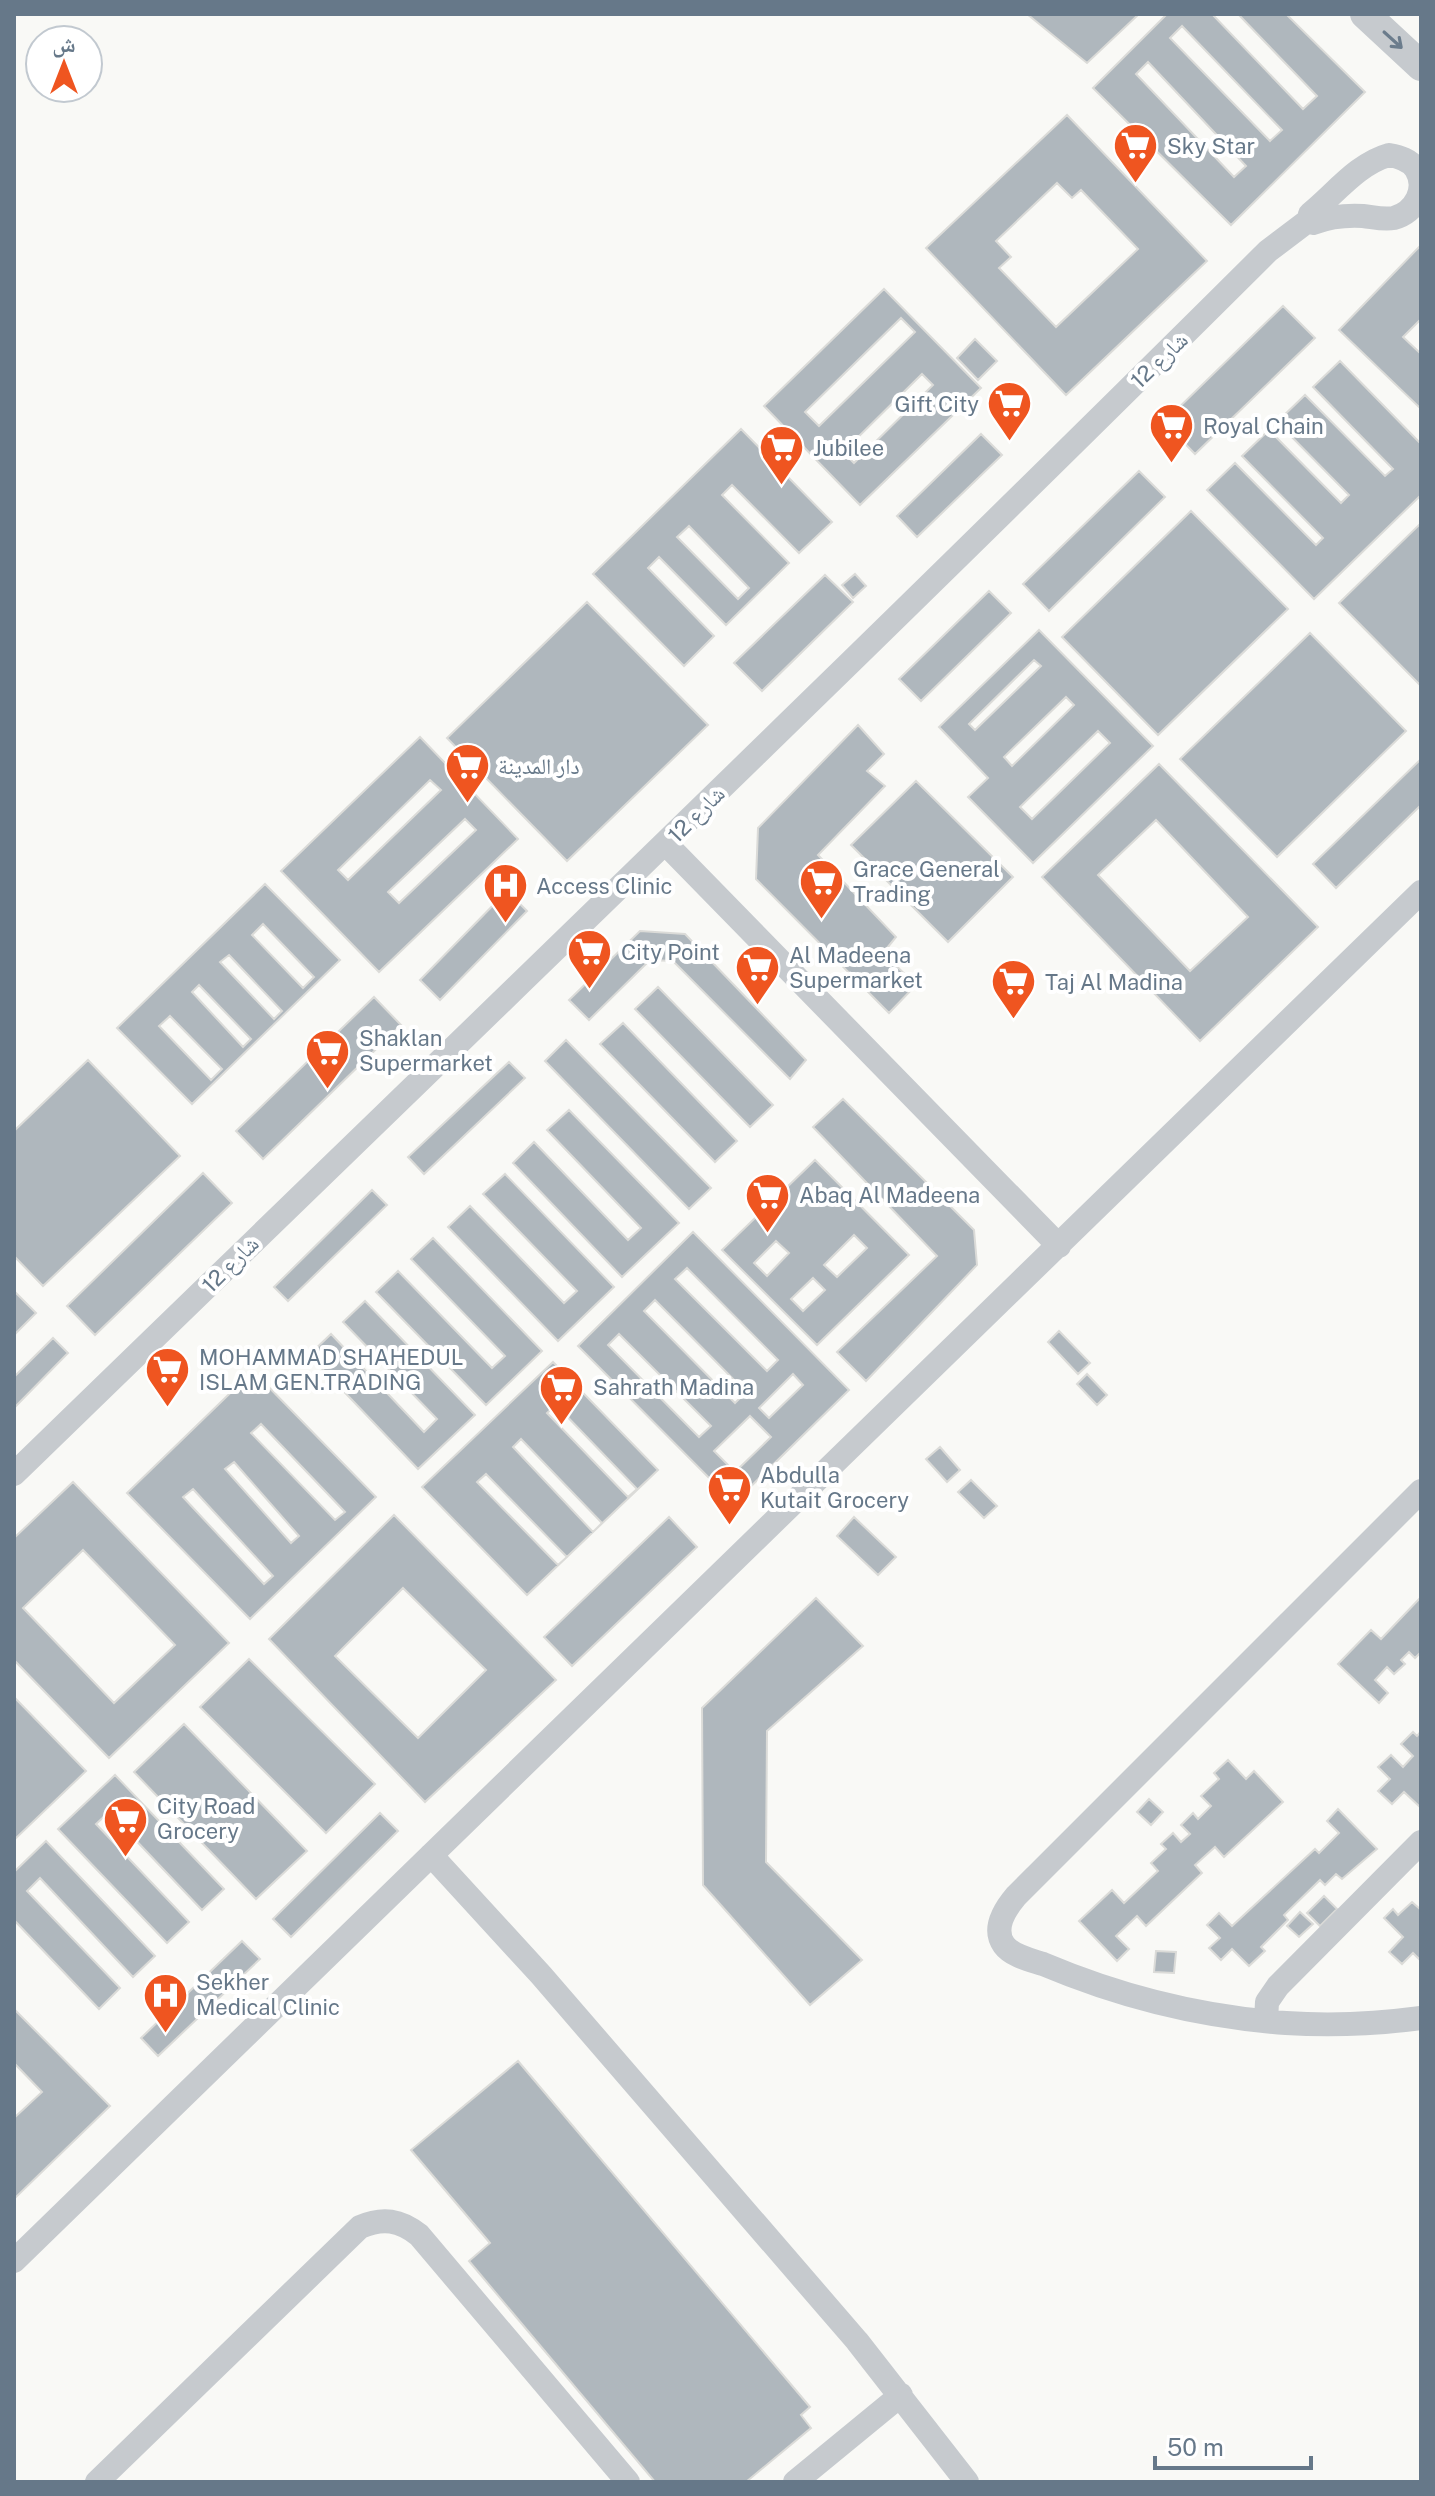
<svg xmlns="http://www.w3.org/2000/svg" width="1435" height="2496" viewBox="0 0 1435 2496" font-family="'Public Sans','Noto Naskh Arabic',sans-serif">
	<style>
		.building { fill: #afb7bd; stroke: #dbdbd8; stroke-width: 2; fill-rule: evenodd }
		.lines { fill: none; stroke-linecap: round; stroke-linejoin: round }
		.minor { stroke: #c6cace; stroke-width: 24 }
		.tertiary { stroke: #c6cace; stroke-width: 30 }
		.oneway { stroke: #6b7c8c }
		.labels { text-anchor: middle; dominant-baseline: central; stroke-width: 8; stroke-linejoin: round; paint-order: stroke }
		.poi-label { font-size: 22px; fill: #667889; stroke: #fff; text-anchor: start }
		.street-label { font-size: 22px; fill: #667889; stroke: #fff }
	</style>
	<rect width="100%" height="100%" fill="#f9f9f6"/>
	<path class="building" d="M1027 14H1139L1087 63Z
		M1167 14H1212L1303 109 1317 96 1238 14H1286L1365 92 1231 225 1093 88ZM1182 26 1282 130 1270 141 1170 38ZM1148 62 1246 166 1234 177 1136 74Z
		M1067 115 1207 261 1066 395 926 248ZM1057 183 1072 198 1081 190 1138 249 1056 327 999 268 1011 257 996 241Z
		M1421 245V319L1403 337 1421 354V409L1339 330Z
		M884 289 981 388 860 505 764 406ZM901 318 915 332 819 426 805 412ZM922 374 933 385 854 463 843 452Z
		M1283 306 1315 338 1195 454 1164 422Z
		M975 339 997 361 978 380 957 358Z
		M1340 361 1421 444V495L1314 599 1207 490 1235 463 1316 545 1323 538 1242 456 1269 430 1341 503 1349 495 1277 422 1305 395 1385 476 1393 469 1313 387Z
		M741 429 832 522 799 553 732 485 722 495 789 563 726 625 659 557 648 568 714 636 684 666 593 574ZM689 526 749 588 738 599 677 537Z
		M981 434 1002 455 917 537 897 516Z
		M1139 471 1165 497 1049 611 1023 584Z
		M1191 511 1288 609 1158 735 1062 637Z
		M1421 523V686L1339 603Z
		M855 574 866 586 853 598 842 585Z
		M825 575 853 602 762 691 734 663Z
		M989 591 1011 613 921 701 899 679Z
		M587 602 708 725 567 861 447 738Z
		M1039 630 1153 746 1033 863 968 797 988 778 939 727ZM1034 660 1041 666 975 730 969 724ZM1066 697 1074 705 1012 766 1004 757ZM1098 731 1110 743 1032 819 1020 807Z
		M1310 633 1406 731 1277 857 1180 759Z
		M858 725 884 754 867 771 885 786 818 855 896 937 883 953 916 985 889 1013 756 879 758 828Z
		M420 737 518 839 379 972 281 871ZM430 780 441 790 348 880 338 870ZM465 819 476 830 399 903 388 892Z
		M1421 759V805L1336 888 1313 864Z
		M1159 764 1318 927 1200 1041 1042 877ZM1156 820 1248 917 1190 971 1098 875Z
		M916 781 1013 877 948 942 851 845Z
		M265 884 340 960 192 1104 117 1028ZM263 924 314 977 303 988 252 935ZM229 955 282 1011 274 1019 220 962ZM199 985 251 1039 243 1047 192 992ZM170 1016 222 1069 211 1080 159 1026Z
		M507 891 527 911 440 1000 420 980Z
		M640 931 685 934 806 1060 790 1079 673 961 650 960 589 1020 569 1000Z
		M658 987 773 1105 750 1127 635 1009Z
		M374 997 401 1025 263 1159 236 1131Z
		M623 1023 737 1141 715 1162 600 1044Z
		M566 1040 711 1188 689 1209 545 1061Z
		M88 1060 180 1156 43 1286 14 1256V1131Z
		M509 1062 525 1078 424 1174 408 1157Z
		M843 1099 974 1230 977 1265 866 1381 837 1352 937 1256 813 1127Z
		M569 1110 679 1223 622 1277 513 1163 534 1142 628 1240 641 1228 547 1130Z
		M815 1160 909 1255 817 1345 722 1250ZM854 1235 867 1248 837 1277 824 1265ZM776 1241 789 1253 767 1276 754 1263ZM813 1278 825 1290 803 1311 791 1299Z
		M203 1173 232 1203 95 1335 67 1306Z
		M505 1174 614 1287 558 1341 448 1227 470 1206 564 1303 577 1291 483 1194Z
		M372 1190 387 1205 288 1301 274 1287Z
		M693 1232 849 1390 734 1503 578 1346ZM687 1268 778 1360 767 1371 675 1279ZM655 1300 746 1392 735 1403 644 1311ZM619 1334 711 1426 699 1437 608 1345ZM793 1374 803 1385 769 1418 759 1408ZM750 1416 771 1437 735 1472 714 1451Z
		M433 1238 542 1351 486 1405 376 1292 398 1271 492 1368 505 1356 411 1259Z
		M14 1291 36 1313 14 1335Z
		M365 1301 475 1415 418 1469 309 1355 331 1334 424 1432 437 1419 343 1322Z
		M1059 1331 1090 1363 1078 1374 1048 1342Z
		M53 1338 68 1353 14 1408V1377Z
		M553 1362 658 1470 527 1595 422 1487ZM556 1405 637 1489 628 1497 547 1413ZM521 1439 602 1523 593 1532 513 1447ZM486 1474 567 1557 558 1565 477 1482Z
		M253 1371 376 1497 250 1619 127 1493ZM261 1424 345 1512 335 1520 251 1433ZM234 1462 299 1536 291 1543 225 1469ZM193 1489 273 1576 264 1584 183 1497Z
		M1087 1374 1107 1395 1097 1405 1077 1384Z
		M940 1447 960 1470 947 1482 926 1459Z
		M971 1480 997 1506 984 1518 958 1492Z
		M73 1482 229 1643 109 1758 14 1660V1538ZM83 1550 175 1645 114 1703 23 1608Z
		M394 1515 556 1680 425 1802 269 1639ZM403 1588 486 1670 418 1738 335 1656Z
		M669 1517 697 1547 572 1666 544 1637Z
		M854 1517 896 1557 878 1575 837 1536Z
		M1421 1597V1652L1415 1658 1409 1652 1401 1660 1405 1664 1394 1674 1387 1667 1375 1680 1388 1693 1379 1703 1338 1664 1371 1630 1381 1639Z
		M816 1598 863 1646 767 1731 766 1862 862 1960 810 2005 703 1885 702 1708Z
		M249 1659 375 1784 326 1833 200 1707Z
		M14 1697 86 1771 14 1840Z
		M184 1724 307 1851 256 1899 134 1772Z
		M1421 1731V1808L1404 1792 1392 1804 1378 1791 1390 1779 1378 1767 1391 1755 1403 1767 1413 1756 1401 1744 1413 1732 1417 1736Z
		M1228 1760 1246 1779 1254 1771 1283 1802 1224 1857 1215 1847 1195 1865 1202 1873 1146 1926 1137 1916 1116 1936 1129 1949 1117 1961 1079 1921 1112 1890 1124 1903 1158 1871 1151 1863 1166 1849 1161 1844 1173 1833 1181 1842 1190 1834 1181 1825 1193 1813 1198 1819 1211 1806 1201 1796 1219 1779 1214 1773Z
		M115 1775 224 1889 202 1910 109 1812 96 1824 189 1922 167 1943 58 1829Z
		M1149 1799 1163 1812 1151 1825 1137 1812Z
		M1338 1809 1377 1849 1342 1879 1336 1874 1325 1885 1320 1880 1284 1915 1288 1920 1261 1947 1265 1951 1249 1966 1232 1949 1221 1960 1209 1948 1220 1938 1207 1925 1219 1913 1232 1926 1315 1849 1319 1853 1339 1833 1327 1821Z
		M380 1813 398 1831 291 1937 273 1919Z
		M46 1841 155 1956 133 1977 40 1878 27 1891 120 1988 99 2009 14 1920V1872Z
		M1324 1896 1337 1909 1320 1926 1307 1913Z
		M1412 1902 1421 1910V1961L1413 1953 1402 1964 1389 1952 1403 1937 1384 1918 1393 1909 1398 1915Z
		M1300 1912 1313 1924 1299 1937 1287 1926Z
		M242 1941 260 1959 158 2056 141 2038Z
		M1156 1951 1176 1952 1174 1973 1154 1972Z
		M14 2009 110 2106 14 2199V2118L42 2092 14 2063Z
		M518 2061 810 2407 801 2415 811 2428 746 2482H655L469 2261 490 2243 411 2150Z"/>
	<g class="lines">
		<path class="minor" d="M1389 155C1400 157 1410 160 1416 169 1428 189 1415 212 1394 218 1383 220 1373 217 1363 216 1346 215 1329 217 1313 223L1309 220 1310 214C1335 194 1357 164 1389 155Z
			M666 844 1059 1246
			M14 1474C433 1067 854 663 1268 251L1309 220
			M1421 1491 1016 1896C1005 1909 992 1928 1004 1945 1012 1956 1031 1960 1043 1964 1121 1997 1201 2017 1286 2023 1331 2026 1376 2024 1421 2018
			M431 1855 541 1975 857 2341 967 2482
			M1266 2021 1267 2002 1278 1986 1421 1842
			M14 2261 1421 892
			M97 2482 360 2227C383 2217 400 2220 419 2235L628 2482
			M795 2482 901 2395"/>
		<path class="tertiary" d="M1365 14 1421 66"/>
	</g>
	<defs><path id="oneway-shaft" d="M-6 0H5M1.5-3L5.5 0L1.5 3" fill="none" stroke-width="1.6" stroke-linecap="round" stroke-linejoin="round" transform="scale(2)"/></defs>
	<use class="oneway" href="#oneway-shaft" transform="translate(1393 40) rotate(42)"/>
	<defs>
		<symbol id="supermarket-pin" viewBox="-11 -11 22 30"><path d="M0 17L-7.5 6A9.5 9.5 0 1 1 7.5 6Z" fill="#ef5520" stroke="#fff"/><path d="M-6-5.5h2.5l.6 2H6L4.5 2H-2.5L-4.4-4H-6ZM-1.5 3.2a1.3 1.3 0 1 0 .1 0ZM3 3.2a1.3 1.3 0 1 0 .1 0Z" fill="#fff"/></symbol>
		<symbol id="hospital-pin" viewBox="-11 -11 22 30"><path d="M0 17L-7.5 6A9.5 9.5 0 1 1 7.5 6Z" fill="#ef5520" stroke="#fff"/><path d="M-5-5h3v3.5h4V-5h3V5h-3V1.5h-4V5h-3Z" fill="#fff"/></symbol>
	</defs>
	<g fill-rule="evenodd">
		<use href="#supermarket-pin" x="1110" y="120" width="51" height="69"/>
		<use href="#supermarket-pin" x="984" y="378" width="51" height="69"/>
		<use href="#supermarket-pin" x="1146" y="400" width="51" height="69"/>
		<use href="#supermarket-pin" x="756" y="422" width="51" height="69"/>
		<use href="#supermarket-pin" x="442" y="740" width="51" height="69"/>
		<use href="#supermarket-pin" x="796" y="856" width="51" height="69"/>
		<use href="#hospital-pin" x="480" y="860" width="51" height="69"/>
		<use href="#supermarket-pin" x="564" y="926" width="51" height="69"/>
		<use href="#supermarket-pin" x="732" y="942" width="51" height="69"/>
		<use href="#supermarket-pin" x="988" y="956" width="51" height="69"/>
		<use href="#supermarket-pin" x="302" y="1026" width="51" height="69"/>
		<use href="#supermarket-pin" x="742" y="1170" width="51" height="69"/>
		<use href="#supermarket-pin" x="142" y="1344" width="51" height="69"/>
		<use href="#supermarket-pin" x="536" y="1362" width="51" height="69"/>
		<use href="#supermarket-pin" x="704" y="1462" width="51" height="69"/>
		<use href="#supermarket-pin" x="100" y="1794" width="51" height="69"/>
		<use href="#hospital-pin" x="140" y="1970" width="51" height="69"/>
	</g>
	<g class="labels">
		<g class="poi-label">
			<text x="1167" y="146">Sky Star</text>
			<text x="979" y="404" text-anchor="end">Gift City</text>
			<text x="1203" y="426">Royal Chain</text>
			<text x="813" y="448">Jubilee</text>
			<text x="498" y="766">دار المدينة</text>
			<text x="853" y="869">Grace General<tspan x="853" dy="25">Trading</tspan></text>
			<text x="536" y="886">Access Clinic</text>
			<text x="621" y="952">City Point</text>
			<text x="789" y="955">Al Madeena<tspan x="789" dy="25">Supermarket</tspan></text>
			<text x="1045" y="982">Taj Al Madina</text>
			<text x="359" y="1038">Shaklan<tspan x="359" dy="25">Supermarket</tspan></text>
			<text x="799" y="1195">Abaq Al Madeena</text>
			<text x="199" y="1357">MOHAMMAD SHAHEDUL<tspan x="199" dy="25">ISLAM GEN.TRADING</tspan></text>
			<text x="593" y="1387">Sahrath Madina</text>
			<text x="760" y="1475">Abdulla<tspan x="760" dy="25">Kutait Grocery</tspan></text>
			<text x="157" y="1806">City Road<tspan x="157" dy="25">Grocery</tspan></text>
			<text x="196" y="1982">Sekher<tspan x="196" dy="25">Medical Clinic</tspan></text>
		</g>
		<g class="street-label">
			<text transform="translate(1159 360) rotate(-44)">شارع 12</text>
			<text transform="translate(696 814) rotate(-45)">شارع 12</text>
			<text transform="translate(230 1264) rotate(-45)">شارع 12</text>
		</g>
	</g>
	<rect width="1435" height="2496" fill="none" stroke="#667889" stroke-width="32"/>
	<g transform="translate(64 64)"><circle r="38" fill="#ffffff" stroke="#c2c9d0" stroke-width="2"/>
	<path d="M0-6L14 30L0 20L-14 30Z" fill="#ef5520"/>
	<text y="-12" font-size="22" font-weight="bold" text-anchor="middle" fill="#667889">ش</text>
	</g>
	<path d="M1155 2456v12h156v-12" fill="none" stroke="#667889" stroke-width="4"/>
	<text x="1167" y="2456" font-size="24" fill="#667889" stroke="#ffffff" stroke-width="6" paint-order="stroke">50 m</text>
</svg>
